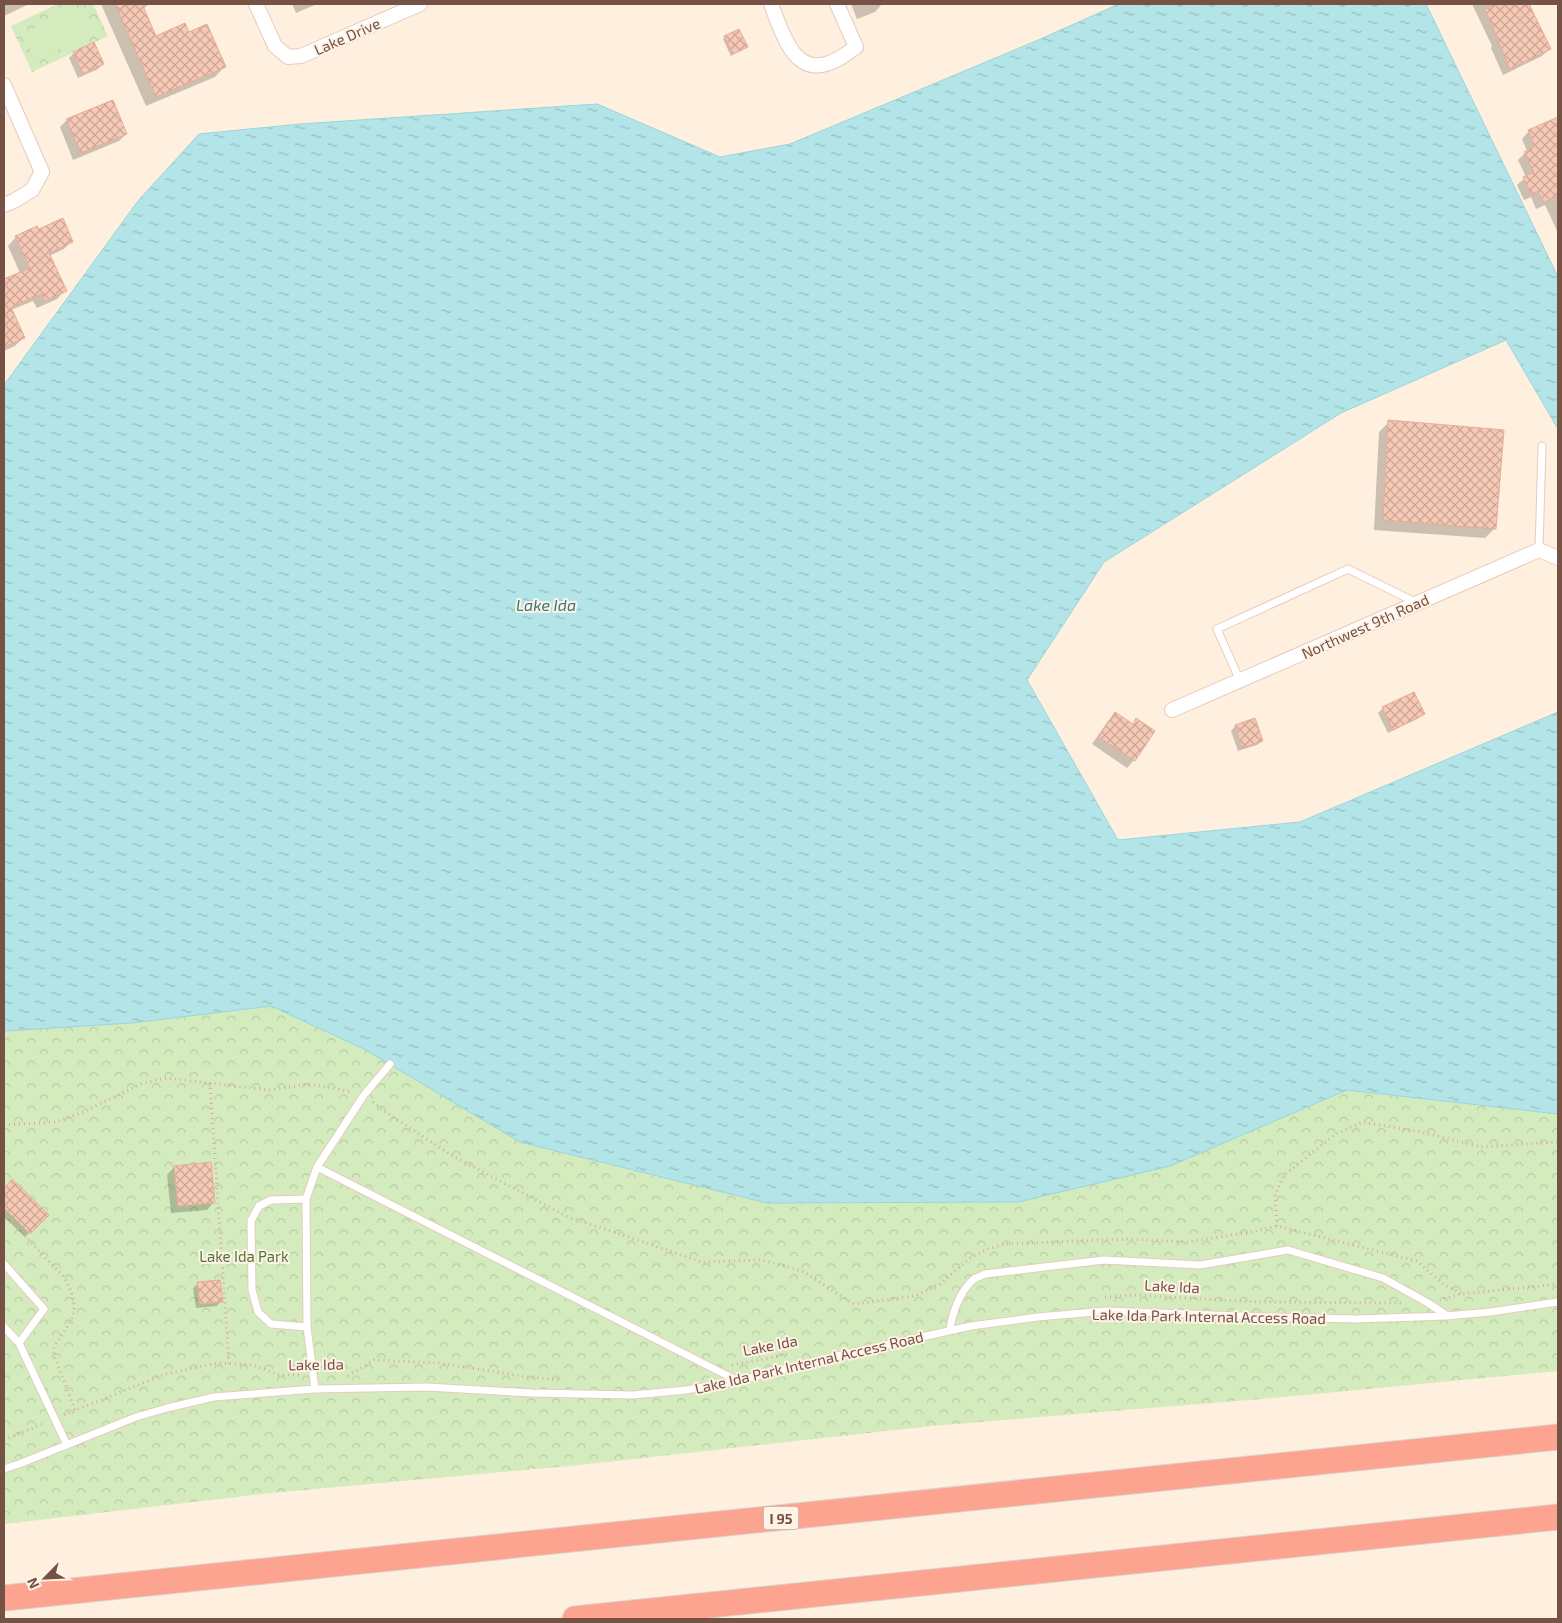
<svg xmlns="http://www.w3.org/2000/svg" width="1562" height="1623" viewBox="0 0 1562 1623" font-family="'Exo 2',sans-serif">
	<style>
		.park { fill: url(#park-crowns) }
		.garden { fill: #d4ecbd }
		.water { fill: url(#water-ripples); stroke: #98d6db }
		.shadow { fill: #0003 }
		.building { fill: url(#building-cross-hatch); stroke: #e9ad94 }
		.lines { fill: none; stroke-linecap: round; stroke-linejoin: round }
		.lane-casing { stroke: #e4ccbe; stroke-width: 9 }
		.street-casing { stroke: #e4ccbe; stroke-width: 16 }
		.highway-casing { stroke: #dbd2cf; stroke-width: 27 }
		.path { stroke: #d9ac98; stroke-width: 3; stroke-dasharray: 1 4; stroke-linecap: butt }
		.lane { stroke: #fff; stroke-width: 7 }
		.street { stroke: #fff; stroke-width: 14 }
		.highway { stroke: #fda491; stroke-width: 25 }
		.labels { text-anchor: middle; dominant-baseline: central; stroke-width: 4; stroke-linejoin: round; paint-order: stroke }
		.shield { fill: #fff3e7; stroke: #9f8276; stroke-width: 1 }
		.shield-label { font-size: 14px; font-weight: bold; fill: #765245 }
		.street-label { font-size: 15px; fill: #765245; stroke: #fff3e7 }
		.park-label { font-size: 15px; fill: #52763a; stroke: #fff3e7 }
		.water-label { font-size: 16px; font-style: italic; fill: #38787c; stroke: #fff3e7 }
	</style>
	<defs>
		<pattern id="park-crowns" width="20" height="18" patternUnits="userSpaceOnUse" patternTransform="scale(1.25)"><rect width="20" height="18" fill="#d4ecbd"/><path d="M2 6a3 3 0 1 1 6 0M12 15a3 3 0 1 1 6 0" fill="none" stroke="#b9cca4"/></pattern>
		<pattern id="water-ripples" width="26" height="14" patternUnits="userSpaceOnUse" patternTransform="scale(1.25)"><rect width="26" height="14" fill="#b3e5e8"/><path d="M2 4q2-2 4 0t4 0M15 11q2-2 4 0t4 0" fill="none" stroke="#96bcbe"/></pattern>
		<pattern id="building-cross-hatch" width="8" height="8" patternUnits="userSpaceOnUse" patternTransform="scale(1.25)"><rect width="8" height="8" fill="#f5c9b5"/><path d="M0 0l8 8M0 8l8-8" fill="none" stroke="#cba695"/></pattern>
	</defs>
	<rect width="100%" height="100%" fill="#feefdf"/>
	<path class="park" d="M58 4H93L108 36 32 72 11 26Z
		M271 1006 364 1048 1170 1166 1346 1090 1558 1114V1371L1261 1399 932 1426 580 1465 271 1493 4 1524V1031L132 1023Z"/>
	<path class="garden" d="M80 8 92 34 35 60 23 34Z"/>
	<path class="water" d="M1119 4H1426L1558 277V429L1506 340 1341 413 1104 562 1027 680 1118 840 1300 822 1558 712V1114L1347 1090 1170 1166 1018 1202 767 1203 520 1142 364 1049 271 1006 132 1023 4 1031V385L138 201 199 134 300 124 597 104 720 157 790 144 1036 41Z"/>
	<path class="shadow" d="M4 4H29L4 16Z
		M101 4H149L143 9 155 37 188 34 224 67 215 77 146 106Z
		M292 4H317L296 13Z
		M851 4H882L875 12 857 19Z
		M1472 4H1529L1549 49 1542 56 1503 75 1491 48 1492 46Z
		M725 37 746 47 731 56 723 39Z
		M74 53 103 64 98 69 78 78 69 58Z
		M1558 118V233L1545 205 1536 209 1531 197 1524 200 1517 185 1526 177 1518 160 1527 151 1522 139 1529 131Z
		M67 120 126 134 119 141 73 160 60 127Z
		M38 231 72 241 64 249 49 256 65 290 57 299 37 308 33 301 11 310 23 338 15 346 4 351V281L20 273 8 246 16 237Z
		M1389 422 1495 528 1485 538 1374 530 1379 432Z
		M1383 708 1424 714 1419 718 1388 733 1378 713Z
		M1115 713 1132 725 1137 720 1134 760 1127 768 1092 744 1108 721Z
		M1235 726 1262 741 1257 745 1238 751 1231 731Z
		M174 1167 214 1202 207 1210 171 1213 167 1175Z
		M12 1181 47 1215 25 1237 4 1217V1189Z
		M198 1284 221 1301 217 1306 196 1308 193 1288Z"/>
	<path class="building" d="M115 4H142L156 36 185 23 189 32 207 24 226 67 156 97Z
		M1497 4H1529L1551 49 1510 69 1485 9Z
		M739 29 748 47 733 54 724 36Z
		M94 42 104 64 83 74 73 52Z
		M113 100 127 134 81 153 66 119Z
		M1558 117V196L1544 202 1538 191 1531 194 1523 177 1534 172 1524 152 1535 146 1528 130Z
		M63 218 73 242 49 253 67 291 45 301 42 294 11 307 25 338 4 347V279L30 268 15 236 37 226 39 229Z
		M1388 420 1504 430 1496 529 1383 520Z
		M1414 692 1425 714 1393 730 1382 707Z
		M1115 712 1133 724 1136 718 1155 731 1135 761 1099 737Z
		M1255 718 1263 741 1242 748 1235 725Z
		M211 1162 215 1203 178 1206 174 1166Z
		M12 1179 49 1215 30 1234 4 1208V1188Z
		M220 1280 223 1302 200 1304 197 1282Z"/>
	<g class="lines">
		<defs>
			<path id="lane" d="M1539 550 1542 446
				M1240 681 1217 629 1348 569 1417 603
				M317 1167 738 1381
				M306 1199 271 1200 259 1206 251 1221 252 1290 258 1312 271 1324 307 1327
				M4 1264 44 1309 19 1343
				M4 1327 19 1343 67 1445
				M950 1330C952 1313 960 1291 974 1279 977 1277 982 1276 985 1274L1104 1260 1200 1265 1288 1250 1383 1278 1428 1303 1446 1315
				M315 1389 307 1327 306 1199 317 1167 364 1095 390 1064
				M4 1469 19 1464 136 1417 167 1408 214 1397 315 1389 427 1387 532 1393 633 1395 686 1390 738 1381 837 1356 971 1326 1038 1317 1106 1311 1267 1317 1357 1319 1446 1316 1490 1312 1558 1302"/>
			<path id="street" d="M256 4 275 46 288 57 301 56 420 4
				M771 4C781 29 793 77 829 63 839 60 848 53 856 47L837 4
				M4 85 42 172 32 190 14 201 4 205
				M1172 710 1539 550 1558 558"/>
			<path id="highway" d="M4 1598 1558 1437
				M575 1619 1558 1517"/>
		</defs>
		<use href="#lane" class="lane-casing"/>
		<use href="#street" class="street-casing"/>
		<use href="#highway" class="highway-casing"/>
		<path class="path" d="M210 1083 229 1364
			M373 1102 384 1111 451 1155 568 1217 641 1241 701 1262 762 1260 802 1271 854 1304 915 1296 940 1284 970 1258 988 1249 1004 1244 1127 1239 1187 1242 1252 1232 1277 1226 1417 1261 1444 1285 1461 1293
			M4 1125 56 1122 81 1113 141 1084 166 1078 268 1090 310 1084 352 1092
			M4 1214 64 1277C83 1311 73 1318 54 1347V1355L75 1410
			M1277 1226 1275 1195 1284 1175 1336 1134 1363 1122 1421 1132 1481 1147 1558 1142
			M1105 1297 1131 1295 1258 1302 1403 1303
			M1444 1299 1461 1294 1558 1284
			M732 1365 789 1354
			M348 1376 374 1360 439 1363 528 1377 561 1380
			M64 1415 165 1374 217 1363 253 1365 279 1375H302
			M4 1440 45 1423"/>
		<use href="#lane" class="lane"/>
		<use href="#street" class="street"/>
		<use href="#highway" class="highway"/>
	</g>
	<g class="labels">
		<rect class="shield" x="763.5" y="1506.5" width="35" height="23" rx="4"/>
		<g class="shield-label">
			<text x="781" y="1518">I 95</text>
		</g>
		<g class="street-label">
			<text transform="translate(347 36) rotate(-24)">Lake Drive</text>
			<text transform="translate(1365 626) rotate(-24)">Northwest 9th Road</text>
			<text transform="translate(1172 1286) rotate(3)">Lake Ida</text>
			<text transform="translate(1209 1316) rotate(1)">Lake Ida Park Internal Access Road</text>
			<text transform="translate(770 1345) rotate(-11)">Lake Ida</text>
			<text transform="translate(809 1362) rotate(-13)">Lake Ida Park Internal Access Road</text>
			<text transform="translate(316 1364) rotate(-1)">Lake Ida</text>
		</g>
		<g class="park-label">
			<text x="244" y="1256">Lake Ida Park</text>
		</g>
		<g class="water-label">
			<text x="546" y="604">Lake Ida</text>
		</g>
	</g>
	<rect width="1562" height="1623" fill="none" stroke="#765245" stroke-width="10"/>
	<g transform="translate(45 1578) rotate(246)" stroke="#fff3e7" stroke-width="4" paint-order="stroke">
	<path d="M0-4L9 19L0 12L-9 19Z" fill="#765245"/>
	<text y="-8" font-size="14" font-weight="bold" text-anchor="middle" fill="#765245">N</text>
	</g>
</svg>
